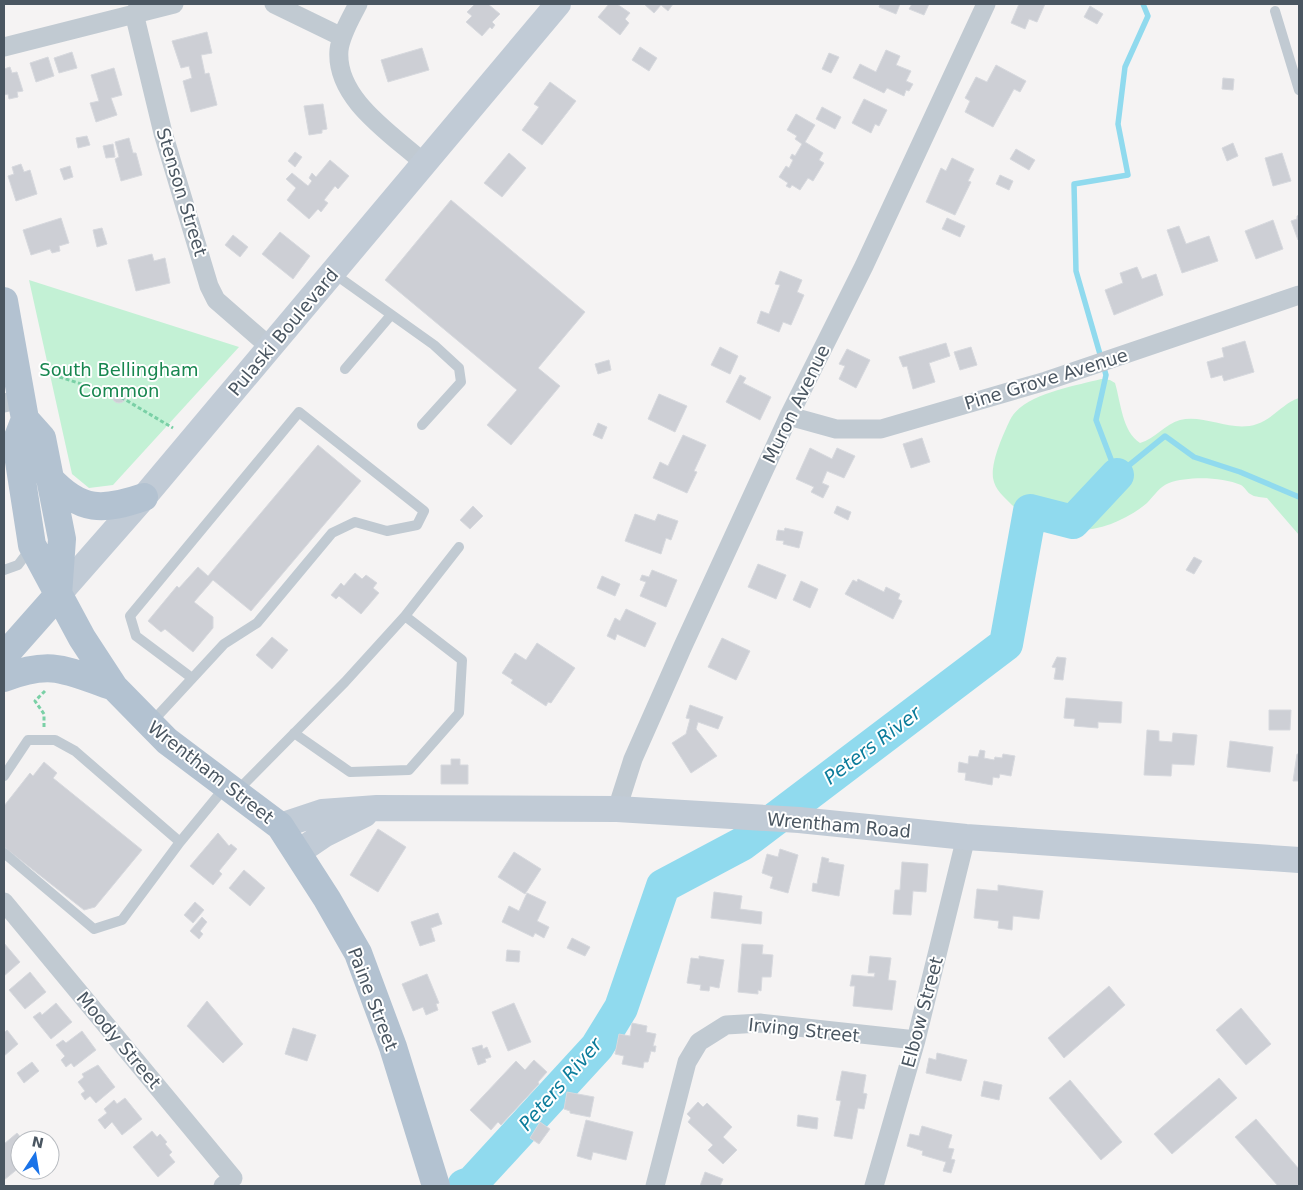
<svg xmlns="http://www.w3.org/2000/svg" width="1303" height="1190" viewBox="0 0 1303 1190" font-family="'DejaVu Sans',sans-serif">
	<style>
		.green { fill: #c3f1d5 }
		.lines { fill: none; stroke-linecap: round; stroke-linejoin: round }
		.stream { stroke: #90daee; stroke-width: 5.5 }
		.river { stroke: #90daee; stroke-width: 34 }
		.building { fill: #cdcfd5; stroke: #d7d9de }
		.path { stroke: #7ad0a6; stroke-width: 3; stroke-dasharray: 4 2.5; stroke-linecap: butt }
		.service { stroke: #c1cad2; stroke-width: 10 }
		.minor { stroke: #c1cad2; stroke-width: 19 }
		.secondary { stroke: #c1cbd6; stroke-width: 26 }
		.primary { stroke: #b3c2d1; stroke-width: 28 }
		.labels { text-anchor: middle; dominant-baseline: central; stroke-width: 4; stroke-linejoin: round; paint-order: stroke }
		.street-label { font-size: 18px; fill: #4a5661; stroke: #fff }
		.park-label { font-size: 18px; fill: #17864f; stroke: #fff }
		.water-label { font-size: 19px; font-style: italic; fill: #0c7c9b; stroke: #fff }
	</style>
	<rect width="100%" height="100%" fill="#f5f3f3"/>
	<path class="green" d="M29 280 239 347 113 485 89 488 72 474Z
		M1101 379 1110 380 1115 383C1121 403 1122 431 1140 443 1155 439 1165 424 1180 420 1205 414 1232 433 1257 424 1273 419 1283 403 1299 398V535L1267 498C1262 497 1255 497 1252 495 1247 493 1245 487 1241 485 1222 477 1189 476 1169 483 1160 486 1154 496 1147 503 1137 512 1123 519 1111 524 1076 537 1039 530 1012 505 1004 497 995 490 993 478 991 461 1003 435 1010 420 1022 394 1076 386 1101 379Z"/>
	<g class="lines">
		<path class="stream" d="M1143 4 1148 16 1125 67 1118 124 1128 175 1074 184 1076 271 1106 375 1096 420 1117 475 1165 436 1194 457 1240 472 1299 497"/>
		<path class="river" d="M464 1186 472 1183 597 1047 621 1008 663 886 742 844 1006 644 1030 511 1073 522 1117 475"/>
	</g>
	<path class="building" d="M475 4H488L500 14 492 22 495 25 492 29 490 27 482 36 466 22 472 16 467 12Z
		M609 4H617L630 13 625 19 629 23 620 35 598 17Z
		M644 4H673L668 11 661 5 654 13Z
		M880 4H900L896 14 879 7Z
		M912 4H929L924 15 909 9Z
		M1019 4H1045L1037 22 1029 19 1025 29 1011 23Z
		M1090 6 1103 14 1097 24 1084 17Z
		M207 32 212 53 201 55 205 74 209 73 217 105 191 112 183 81 192 78 189 66 181 68 172 41Z
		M640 47 657 58 649 71 632 60Z
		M422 48 429 70 388 82 381 60Z
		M886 50 900 56 896 65 911 71 906 81 913 84 909 91 906 90 904 96 887 88 884 93 853 78 860 64 876 72Z
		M72 52 77 68 59 73 54 58Z
		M829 53 839 57 831 73 822 69Z
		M48 57 54 76 36 82 30 63Z
		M996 65 1026 81 1020 92 1014 89 993 127 965 112 970 101 965 98 976 77 987 82Z
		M10 67 12 73 17 72 23 91 17 92 18 97 9 99 8 94 4 95V69Z
		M114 68 122 95 111 98 117 115 96 122 90 103 99 101 91 75Z
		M1223 78 1234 79 1233 90 1222 89Z
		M550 82 576 101 542 145 522 130 539 107 534 104Z
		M864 99 887 110 879 126 875 124 871 133 852 123Z
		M323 104 327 129 322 130V133L309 135 304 106Z
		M822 107 841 117 835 129 816 119Z
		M796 114 815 125 805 142 823 153 819 160 824 163 813 181 808 178 800 190 792 185 790 188 786 186 788 183 779 177 786 166 789 168 793 160 790 158 792 154 795 156 802 144 795 139 797 136 787 130Z
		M87 136 90 145 78 148 76 138Z
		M129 138 133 153H136L142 175 121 181 115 159 119 157 115 142Z
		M1233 143 1238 156 1227 161 1222 148Z
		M113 144 115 157 106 158 103 146Z
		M1016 149 1035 160 1029 170 1010 159Z
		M295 152 302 157 295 167 288 161Z
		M509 153 526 168 502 197 484 183Z
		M1282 153 1291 181 1273 186 1265 158Z
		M952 158 974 169 968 181 971 182 955 215 926 202 941 168 946 171Z
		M330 160 349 176 338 189 335 186 324 200 328 203 321 212 318 209 309 219 287 200 296 188 286 179 292 173 308 186 312 181 309 178 312 173 316 177Z
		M21 164 24 172 30 170 37 194 16 201 8 176 14 174 12 167Z
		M70 166 73 177 64 180 60 169Z
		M1000 175 1013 181 1009 190 996 184Z
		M451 200 585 312 538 368 560 386 511 445 487 425 517 390 385 280Z
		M1299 215V239L1298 240 1291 221 1297 219V216Z
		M61 218 69 243 59 246 60 251 52 253 50 249 31 255 23 230Z
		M947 218 965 226 960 237 942 229Z
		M1273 220 1283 249 1256 259 1245 231Z
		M1179 226 1186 244 1209 236 1218 261 1182 273 1167 230Z
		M102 228 107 244 97 247 93 230Z
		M280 232 310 256 293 279 262 254Z
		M233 235 248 247 240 257 225 245Z
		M152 254 154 261 165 258 170 283 136 291 128 260Z
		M1137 267 1142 279 1156 274 1163 295 1114 315 1105 290 1123 283 1120 273Z
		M780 271 802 280 797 292 804 295 791 325 783 322 779 332 757 323 761 311 769 314 780 285 775 284Z
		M1245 341 1254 372 1224 381 1222 375 1211 378 1207 362 1224 357 1222 348Z
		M946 343 950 356 929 363 935 382 913 389 907 366 903 367 899 357Z
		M720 347 738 356 730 374 711 365Z
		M971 347 977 365 960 370 954 352Z
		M847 349 870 360 856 388 839 379 845 366 839 364Z
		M609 360 611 370 598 374 595 364Z
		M740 375 746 378 743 383 771 397 760 420 726 402Z
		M112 396a7 7 0 1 1 14 0a7 7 0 1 1-14 0Z
		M659 394 687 406 675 432 648 419Z
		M598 423 607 427 602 439 593 435Z
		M683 435 706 445 694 471 697 472 687 493 653 478 660 462 668 466Z
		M922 438 930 462 911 468 903 444Z
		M318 445 361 481 251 611 213 580 194 602 213 617V628L193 652 165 629 161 632 148 621 177 586 179 588 198 567 208 576Z
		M810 448 832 459 837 448 855 456 844 478 827 471 822 483 829 486 823 498 811 492 814 487 796 479Z
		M473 506 483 516 470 529 460 520Z
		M837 506 851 512 848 520 834 513Z
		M635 514 655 521 658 514 678 521 671 540 666 538 661 554 625 541Z
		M785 528 803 532 799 548 783 544 784 541 776 540 778 530 784 531Z
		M1194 557 1202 561 1194 574 1186 570Z
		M758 564 786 575 776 599 748 587Z
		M652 570 677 580 666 607 640 596 646 582 640 580 642 575 649 577Z
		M355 573 362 579 366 575 377 583 373 588 379 593 361 614 339 596 336 599 331 595 341 583 344 586Z
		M602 576 620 584 615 596 597 588Z
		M858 579 884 592 886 587 900 594 898 599 902 601 893 619 845 594 853 580 857 582Z
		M801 581 818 589 810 608 793 600Z
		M626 609 656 623 645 647 617 634 615 640 607 636 615 618 620 621Z
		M272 637 288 650 272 669 256 655Z
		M722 638 750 651 736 680 708 667Z
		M537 643 575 668 551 703 548 702 546 706 511 683 513 680 502 673 515 653 526 660Z
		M1057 657 1066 658 1063 680 1054 679 1056 668 1052 667Z
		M1066 698 1122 702 1121 723 1098 722V728L1074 726 1075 719 1064 718Z
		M690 705 723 717 718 729 698 722 696 729 717 756 691 773 672 743 686 734 690 719 686 718Z
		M1269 710H1291L1290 730H1269Z
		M1147 730 1159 731V741L1172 742 1173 733 1197 735 1194 765 1172 764 1171 776 1144 775Z
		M1230 741 1273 747 1270 772 1227 767Z
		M980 750 985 751 984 758 994 760 995 757 1002 758 1003 754 1015 756 1011 776 1000 774 999 778 993 777 992 785 965 780 966 773 958 772 959 762 968 764 969 756 978 757Z
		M1297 754H1299V781H1293Z
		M451 759H460V765H468V784H441V765H451Z
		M44 762 57 773 53 778 142 850 95 907 84 910 4 847V806L30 773 33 776Z
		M378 829 406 847 378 892 350 875Z
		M218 833 229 846 231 844 237 849 219 871 222 874 213 885 190 866Z
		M780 849 798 855 788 893 770 888 773 877 762 873 767 854 778 857Z
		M514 852 541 869 525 894 498 877Z
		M822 857 829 859 828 862 844 865 839 896 812 891 813 883 817 884Z
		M902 862 928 864 926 892 913 891 911 915 893 914 895 890H900Z
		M244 870 265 888 250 906 229 888Z
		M998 885 1043 891 1039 919 1013 916 1012 930 998 928 999 921 974 918 977 889 998 891Z
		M714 892 742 896 740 909 762 912 761 924 711 918Z
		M527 893 546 902 537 921 549 927 544 938 535 933 533 937 502 922 509 906 519 911Z
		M195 902 204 910 193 923 184 915Z
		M438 913 442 924 431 928 435 941 420 946 411 922Z
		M202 917 207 922 200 931 203 934 199 939 190 931Z
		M572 938 590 947 585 956 567 948Z
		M4 943 20 962 4 976Z
		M742 944 763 945 762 954 773 955 771 977H762L761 991 758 990V994L738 992Z
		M507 950 520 951 519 962 506 961Z
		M699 956 724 960 719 988 710 986 709 991 700 990 701 985 687 983 691 958 699 959Z
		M870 956 891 958 888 980 896 981 892 1010 853 1006 855 986H850L852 975 874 977 875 973H868Z
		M30 972 46 992 25 1009 9 990Z
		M427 974 439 1003 436 1004 438 1010 426 1015 423 1007 413 1011 402 984Z
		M1109 986 1125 1005 1064 1058 1048 1038Z
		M207 1001 243 1044 223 1063 187 1026Z
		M56 1003 72 1022 51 1039 33 1017 40 1012 42 1015Z
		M514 1003 531 1042 508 1051 492 1012Z
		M1241 1008 1271 1044 1246 1065 1216 1030Z
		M632 1023 647 1026 646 1032 656 1034 653 1046H656L655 1052 651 1051 648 1062H644L643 1068 622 1064 624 1056 615 1054 619 1034 630 1036Z
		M293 1028 316 1035 307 1061 285 1054Z
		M7 1030 18 1044 4 1056V1033Z
		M82 1031 96 1050 74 1067 71 1063 66 1067 61 1060 65 1056 56 1045 63 1040 66 1043Z
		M482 1045 483 1049 487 1047 491 1057 485 1059 486 1062 478 1065 472 1048Z
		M937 1053 967 1060 961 1081 926 1073 929 1058 936 1060Z
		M534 1060 547 1072 538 1082 539 1084 501 1125 498 1122 491 1130 470 1110 516 1061 525 1070Z
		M32 1062 39 1071 24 1083 17 1073Z
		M98 1065 115 1087 96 1103 90 1096 85 1100 81 1094 85 1091 78 1082 84 1077 82 1074Z
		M842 1071 866 1075 863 1093 867 1094 864 1109 858 1108 852 1139 834 1136 841 1101 836 1100Z
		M1219 1078 1237 1098 1172 1154 1154 1134Z
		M1070 1080 1122 1142 1101 1160 1049 1098Z
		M984 1081 1002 1085 999 1100 981 1096Z
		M567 1092 594 1097 590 1117 570 1113V1111L564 1109Z
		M125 1098 142 1119 122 1135 112 1122 105 1129 98 1120 107 1113 104 1109 114 1100 117 1104Z
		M698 1102 703 1107 707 1103 732 1127 723 1137 737 1150 723 1164 708 1150 713 1145 688 1122 691 1118 687 1114Z
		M798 1115 818 1118 817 1129 797 1126Z
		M1256 1119 1299 1169V1186H1278L1235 1137Z
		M586 1120 633 1132 626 1160 593 1152 591 1160 577 1156Z
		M540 1122 550 1129 539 1144 530 1138Z
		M922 1126 952 1135 948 1148 954 1149 951 1159 955 1160 951 1173 943 1171 946 1162 922 1155 923 1151 907 1146 910 1134 919 1136Z
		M152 1131 157 1137 160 1134 167 1142 165 1144 172 1152 169 1155 175 1162 158 1177 133 1147Z
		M17 1133 23 1140H20V1167L4 1180V1144Z
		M27 1170H38L32 1175Z
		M705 1172 723 1179 720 1186H700Z"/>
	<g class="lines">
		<path class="path" d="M47 373 119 396 173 428
			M44 727V714L35 701 45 691"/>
		<path class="service" d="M1275 11 1299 90
			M333 273 434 345 459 368 461 382 422 425
			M345 369 391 315
			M4 570 18 565 31 548
			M150 724 224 644 257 623 332 533 355 522 387 531 417 525 424 511 299 412 130 616 136 636 192 678
			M294 733 350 772 409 770 459 713 462 660 405 616
			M4 776 28 740H55L75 751 180 842
			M237 791 345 682 405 616 459 547
			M4 853 94 929 122 920 180 842 226 786"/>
		<path class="minor" d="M274 4 342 37
			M358 4C351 18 341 34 339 50 335 99 392 134 424 163
			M134 13 163 133 209 286 216 300 270 347
			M4 47 174 4
			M4 403 22 399
			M789 416 836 429H881L1046 381 1299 295
			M617 809 633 759 683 646 789 416 864 266 986 4
			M4 902 233 1178 223 1186
			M655 1186 687 1062 699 1042 726 1025 760 1023 916 1040
			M874 1186 916 1040 966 837"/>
		<path class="secondary" d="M58 595 144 497 558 4
			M280 826 322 812 377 808 617 809 799 820 966 837 1299 860
			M297 853 325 834 365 814"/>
		<path class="primary" d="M4 301 25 419 16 442 32 545 82 638 114 687 167 741 280 826 327 899 358 953 393 1047 436 1186
			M25 419 42 438 62 539 58 595
			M50 479C81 512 103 511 144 497
			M4 656 58 595
			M4 678C53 659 67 671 114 687"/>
	</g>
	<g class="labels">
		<g class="street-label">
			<text transform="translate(182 192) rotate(73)">Stenson Street</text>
			<text transform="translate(283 332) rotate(-50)">Pulaski Boulevard</text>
			<text transform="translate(1046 379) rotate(-17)">Pine Grove Avenue</text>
			<text transform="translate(796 404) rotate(-64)">Muron Avenue</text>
			<text transform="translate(211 772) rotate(38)">Wrentham Street</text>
			<text transform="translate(839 825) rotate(5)">Wrentham Road</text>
			<text transform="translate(373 999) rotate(69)">Paine Street</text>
			<text transform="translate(922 1012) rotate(-75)">Elbow Street</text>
			<text transform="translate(804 1030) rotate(6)">Irving Street</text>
			<text transform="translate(119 1040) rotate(50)">Moody Street</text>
		</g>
		<g class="park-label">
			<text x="119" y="369">South Bellingham<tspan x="119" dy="21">Common</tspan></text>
		</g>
		<g class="water-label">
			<text transform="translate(872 745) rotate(-37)">Peters River</text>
			<text transform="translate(560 1084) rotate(-49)">Peters River</text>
		</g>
	</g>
	<rect width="1303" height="1190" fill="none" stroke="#4a5661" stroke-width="10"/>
	<g transform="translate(35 1155) rotate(12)"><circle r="24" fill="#ffffff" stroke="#b7bbc0"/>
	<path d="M0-4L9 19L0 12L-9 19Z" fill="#1a73e8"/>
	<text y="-8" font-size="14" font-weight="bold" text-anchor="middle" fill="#4a5661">N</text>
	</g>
</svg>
